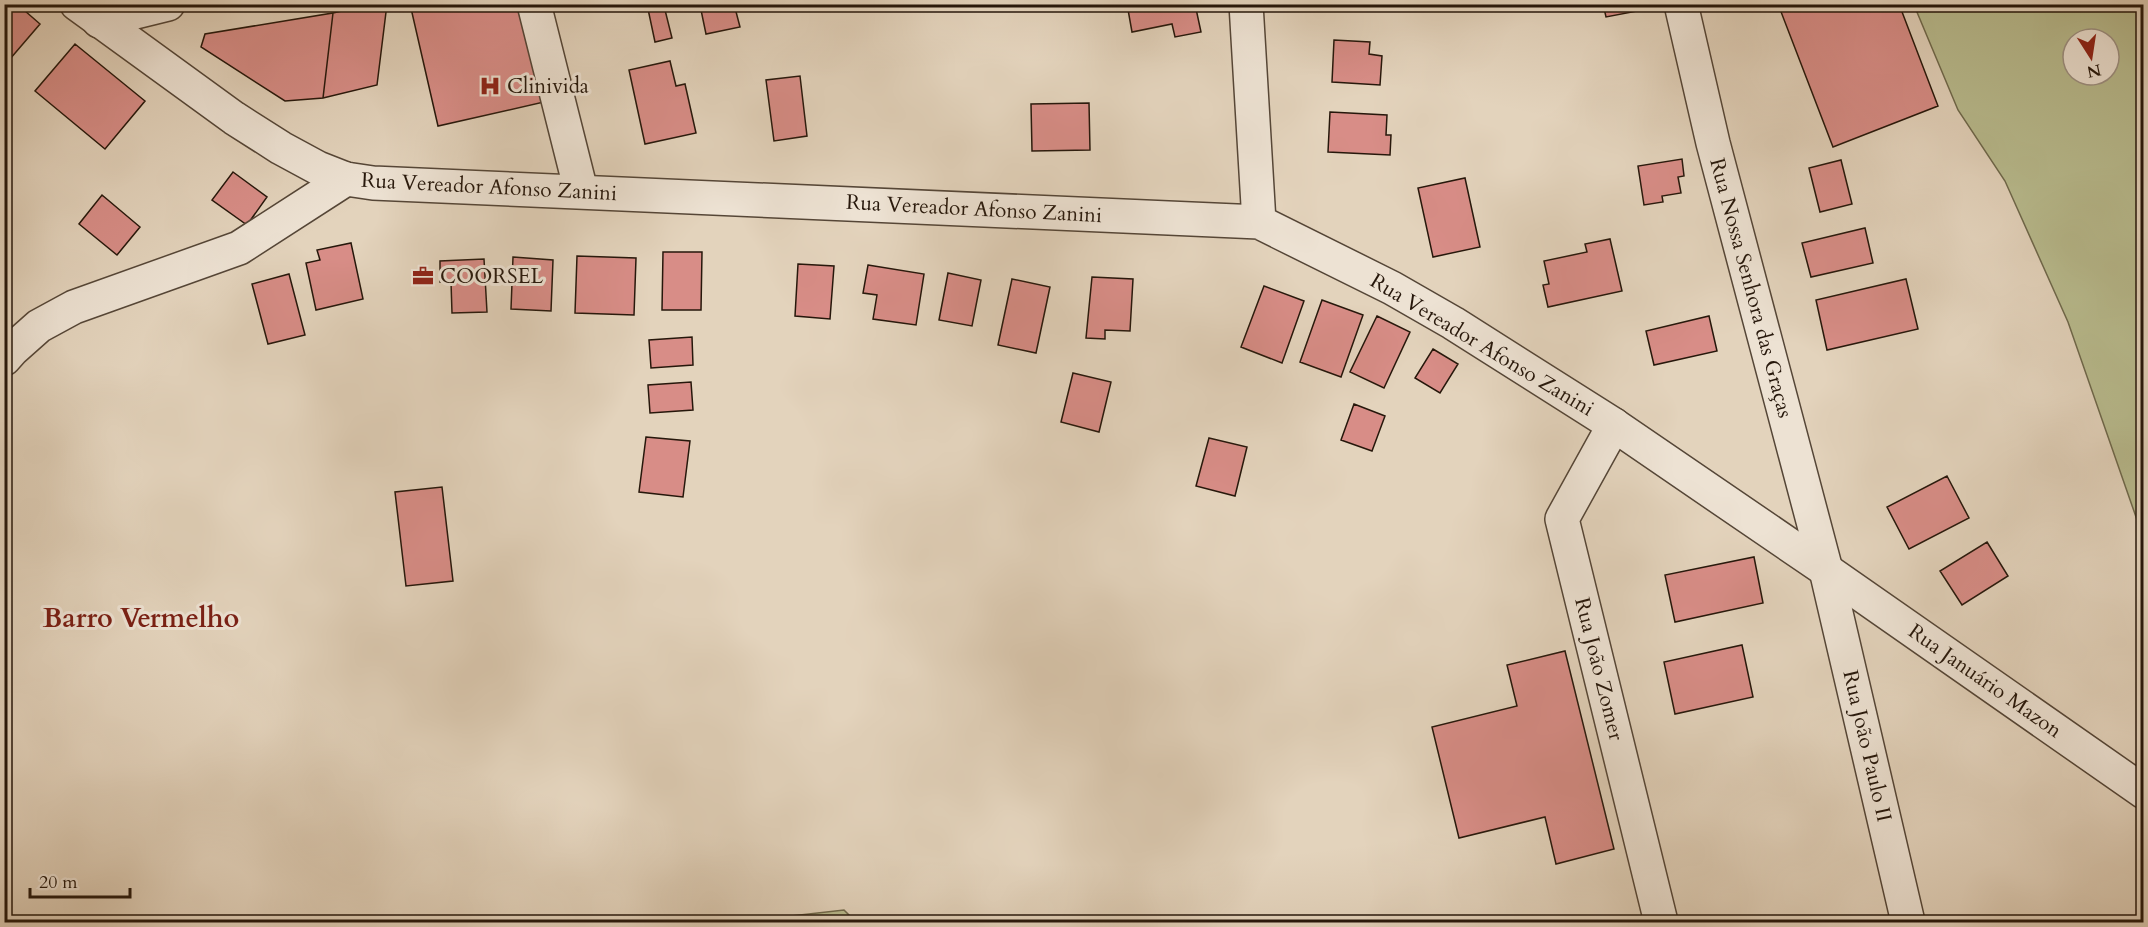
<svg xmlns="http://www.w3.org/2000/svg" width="2148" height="927" viewBox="0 0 2148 927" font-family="Cardo,serif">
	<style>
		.green { fill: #b8bb8e; stroke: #6f694c; stroke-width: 1.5; fill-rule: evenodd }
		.building { fill: #d88d87; stroke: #26170b; stroke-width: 1.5 }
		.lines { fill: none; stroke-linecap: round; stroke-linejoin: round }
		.minor-casing { stroke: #554637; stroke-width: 36 }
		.tertiary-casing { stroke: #554637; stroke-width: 36 }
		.minor { stroke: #ede2d3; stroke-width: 33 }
		.tertiary { stroke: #ede2d3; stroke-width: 33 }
		.labels { text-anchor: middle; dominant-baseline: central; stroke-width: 6; stroke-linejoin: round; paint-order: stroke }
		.poi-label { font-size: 21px; fill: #26170b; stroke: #ede2d3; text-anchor: start }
		.street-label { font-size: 21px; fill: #26170b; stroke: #ede2d3 }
		.district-label { font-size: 27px; font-weight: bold; fill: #7a1f14; stroke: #ede2d3 }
	</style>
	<rect width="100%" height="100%" fill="#e3d3bc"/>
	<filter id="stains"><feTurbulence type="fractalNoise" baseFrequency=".00333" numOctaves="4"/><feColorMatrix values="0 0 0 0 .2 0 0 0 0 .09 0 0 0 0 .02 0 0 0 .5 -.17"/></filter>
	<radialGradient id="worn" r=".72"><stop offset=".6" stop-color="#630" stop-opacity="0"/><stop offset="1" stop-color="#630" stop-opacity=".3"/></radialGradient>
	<path class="green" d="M1914 5H2143V537L2068 322 2005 181 1958 110ZM2073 39H2109V75H2073Z
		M844 910 856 922H737Z"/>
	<path class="building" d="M4 4H17L40 24 4 66Z
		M372 4H387L377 85 323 98 333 13Z
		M410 4H522L544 102 438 126Z
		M595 4H620L596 10Z
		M657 4H669L664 6 672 38 655 42 648 9 658 7Z
		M716 4H734L740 27 706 34 701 10 716 6Z
		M1127 4H1195L1201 32 1175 37 1172 24 1132 32Z
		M1349 4H1394V8L1348 7Z
		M1603 4H1647L1648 9 1606 17Z
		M1778 4H1899L1938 106 1833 147Z
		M333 13 323 98 285 101 201 47 205 34Z
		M1334 40 1370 42 1369 54 1382 56 1380 85 1332 82Z
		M75 44 145 101 105 149 35 91Z
		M670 61 676 86 685 84 696 133 645 144 629 70Z
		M800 76 807 136 774 141 766 80Z
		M1089 103 1090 150 1032 151 1031 104Z
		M1330 112 1387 115 1386 135H1391L1390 155 1328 152Z
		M1682 159 1684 176 1678 177 1681 193 1662 196 1663 202 1644 205 1638 166Z
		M1841 160 1852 204 1820 212 1809 168Z
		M233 172 267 197 247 225 212 200Z
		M1465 178 1480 247 1433 257 1418 188Z
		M102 195 140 227 117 255 79 224Z
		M1865 228 1873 263 1811 277 1802 243Z
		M1610 239 1622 291 1548 307 1543 285 1549 284 1544 261 1587 252 1585 244Z
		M351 243 363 299 316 310 306 263 320 260 317 250Z
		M663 252H702L701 310H662Z
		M577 256 636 258 634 315 575 313Z
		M513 257 553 260 551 311 511 309Z
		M484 259 487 312 452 313 451 282H440V261Z
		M798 264 834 266 830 319 795 316Z
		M868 265 924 274 916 325 873 319 877 295 863 293Z
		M948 273 981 280 972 326 939 320Z
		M289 274 305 335 268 344 252 284Z
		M1092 277 1133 279 1130 331 1105 330V339L1086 338Z
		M1012 279 1050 287 1036 353 998 345Z
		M1906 279 1918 329 1827 350 1816 300Z
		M1264 286 1304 301 1282 363 1241 347Z
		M1322 300 1363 315 1341 377 1300 362Z
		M1377 316 1410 332 1384 388 1350 372Z
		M1709 316 1717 351 1654 365 1646 331Z
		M692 337 693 365 651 368 649 340Z
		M1433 349 1458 364 1440 393 1415 378Z
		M1073 373 1111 382 1099 432 1061 422Z
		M691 382 693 410 650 413 648 385Z
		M1354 404 1385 416 1372 451 1341 440Z
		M646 437 690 441 683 497 639 492Z
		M1209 438 1247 447 1235 496 1196 486Z
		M1947 476 1969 518 1909 549 1887 507Z
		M442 487 453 581 406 586 395 492Z
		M1987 542 2008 576 1962 605 1940 571Z
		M1754 557 1763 603 1675 622 1665 575Z
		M1742 645 1753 697 1675 714 1664 662Z
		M1565 651 1614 849 1556 864 1545 817 1459 838 1432 727 1517 706 1507 665Z"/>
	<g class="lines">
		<defs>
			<path id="minor" d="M534 4 581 191
				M1681 4 1713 143 1826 570 1908 922
				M99 21 168 4
				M4 359 12 350 39 326 74 307 239 248 346 179
				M1614 425 1562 519 1661 922"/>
			<path id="tertiary" d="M77 4 234 118 281 148 318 168 346 179 373 183 1259 222 1392 288 1453 323 1614 425 1826 570 2144 792
				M1246 4 1259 222"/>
		</defs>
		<use href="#minor" class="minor-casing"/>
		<use href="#tertiary" class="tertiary-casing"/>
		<use href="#minor" class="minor"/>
		<use href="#tertiary" class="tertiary"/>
	</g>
	<defs>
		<symbol id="hospital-bare" viewBox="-9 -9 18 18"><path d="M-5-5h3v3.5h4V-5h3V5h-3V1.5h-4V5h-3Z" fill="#8f2418" stroke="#ede2d3" stroke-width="2.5" paint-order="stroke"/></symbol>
		<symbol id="office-bare" viewBox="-9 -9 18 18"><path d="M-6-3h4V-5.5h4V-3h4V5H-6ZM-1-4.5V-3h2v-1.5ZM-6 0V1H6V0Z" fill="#8f2418" stroke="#ede2d3" stroke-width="2.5" paint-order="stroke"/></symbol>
	</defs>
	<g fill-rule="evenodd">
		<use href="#hospital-bare" x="475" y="71" width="30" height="30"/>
		<use href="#office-bare" x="408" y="261" width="30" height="30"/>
	</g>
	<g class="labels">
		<g class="poi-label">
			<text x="507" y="86">Clinivida</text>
			<text x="440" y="276">COORSEL</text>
		</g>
		<g class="street-label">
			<text transform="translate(489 187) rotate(3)">Rua Vereador Afonso Zanini</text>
			<text transform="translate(974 209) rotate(3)">Rua Vereador Afonso Zanini</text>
			<text transform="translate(1751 288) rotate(75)">Rua Nossa Senhora das Graças</text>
			<text transform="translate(1482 345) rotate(31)">Rua Vereador Afonso Zanini</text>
			<text transform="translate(1599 669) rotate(76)">Rua João Zomer</text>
			<text transform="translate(1985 681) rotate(35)">Rua Januário Mazon</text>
			<text transform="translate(1867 746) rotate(77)">Rua João Paulo II</text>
		</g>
		<g class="district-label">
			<text x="141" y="618">Barro Vermelho</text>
		</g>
	</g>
	<rect width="2148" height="927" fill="none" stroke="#e3d3bc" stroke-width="24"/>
	<rect x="6" y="6" width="2136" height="915" fill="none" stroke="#26170b" stroke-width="3"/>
	<rect x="12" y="12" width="2124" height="903" fill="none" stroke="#26170b" stroke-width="1.5"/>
	<g transform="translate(2091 57) rotate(168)"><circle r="28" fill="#ede2d3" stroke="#9d9183" stroke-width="1.5"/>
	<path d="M0-4.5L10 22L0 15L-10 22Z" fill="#8f2418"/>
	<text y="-9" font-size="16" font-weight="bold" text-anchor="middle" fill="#26170b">N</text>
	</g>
	<path d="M30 888v9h100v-9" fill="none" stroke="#26170b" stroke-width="3"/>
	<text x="39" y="888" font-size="18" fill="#26170b" stroke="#ede2d3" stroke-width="4.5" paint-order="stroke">20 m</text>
	<rect width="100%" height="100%" filter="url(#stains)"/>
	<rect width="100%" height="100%" fill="url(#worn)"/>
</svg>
